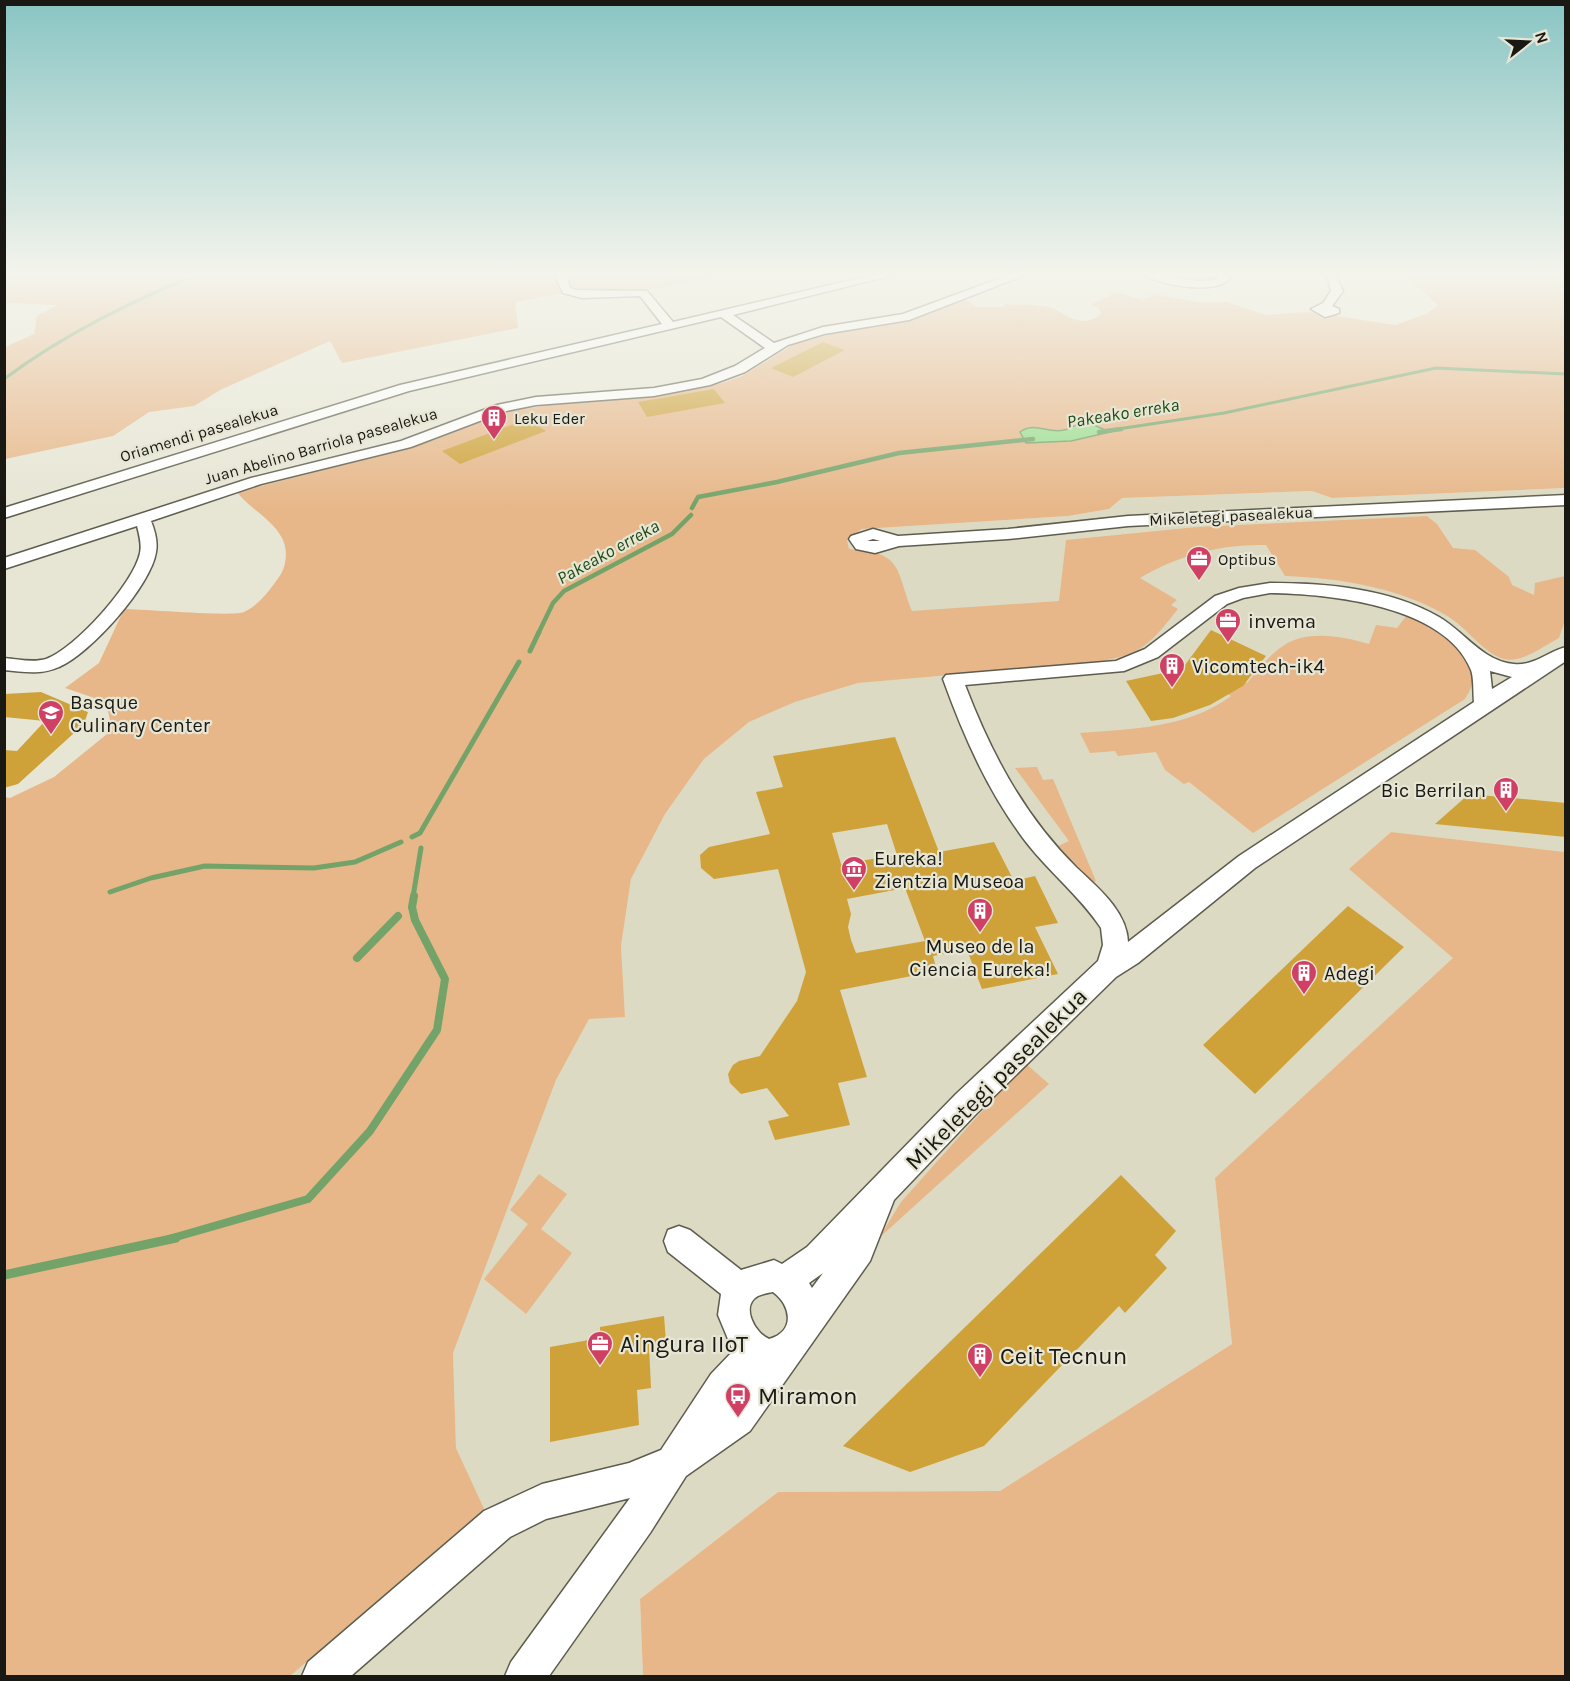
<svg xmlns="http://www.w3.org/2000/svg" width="1570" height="1681" viewBox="0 0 1570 1681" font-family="Karla,sans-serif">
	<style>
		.built { fill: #dcdac2 }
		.green { fill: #e7b789 }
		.water { fill: #9ade8d; stroke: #73a368; stroke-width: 1.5 }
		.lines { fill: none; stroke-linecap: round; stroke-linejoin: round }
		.stream-far4 { stroke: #73a368; stroke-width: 3 }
		.stream-far3 { stroke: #73a368; stroke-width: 4.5 }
		.stream-far2 { stroke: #73a368; stroke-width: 5 }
		.stream-far1 { stroke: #73a368; stroke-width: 8 }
		.stream { stroke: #73a368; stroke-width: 9 }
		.building { fill: #cfa239; fill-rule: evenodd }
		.minor-casing { stroke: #5d5c4e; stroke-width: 3 }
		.minor { fill: #fff; fill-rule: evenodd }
		.labels { text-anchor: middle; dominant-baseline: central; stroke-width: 4.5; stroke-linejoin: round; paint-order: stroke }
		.far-poi-label { font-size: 16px; fill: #191813; stroke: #e7e6d5; text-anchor: start }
		.far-street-label { font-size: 16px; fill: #191813; stroke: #e7e6d5 }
		.far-water-label { font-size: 18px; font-style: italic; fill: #1e4b15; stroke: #e7e6d5 }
		.poi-label { font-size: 20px; fill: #191813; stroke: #e7e6d5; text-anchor: start }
		.near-street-label { font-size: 24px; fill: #191813; stroke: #e7e6d5 }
		.near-poi-label { font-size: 24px; fill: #191813; stroke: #e7e6d5; text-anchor: start }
	</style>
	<rect width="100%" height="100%" fill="#e7e6d5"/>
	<path class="built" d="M1565 488V852L1391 832 1350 869 1454 958 1215 1178 1232 1344 1000 1491 778 1492 640 1599 643 1676H290L484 1511 456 1448 453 1353 556 1080 589 1019 625 1016 621 946 631 879 665 814 704 759 749 722 795 702 858 683 929 675 876 551 849 549 847 539 862 529 1068 516 1109 509 1122 498 1313 491 1332 498Z"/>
	<path class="green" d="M5 272H734L644 291 624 289 564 293 515 302 518 328 342 363 330 341 222 389 194 406 149 412 113 436 5 459V347L34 334 37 316 57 305 5 303Z
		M1211 272 1219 274V278L1201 283 1151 273Z
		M1402 272H1565V488L1332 498 1312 491 1122 498 1109 509 1068 516 862 529 847 539 849 549C904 553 895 568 912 611L1059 601 1066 540 1197 527 1427 516 1437 524 1453 548 1475 550 1509 577 1512 585 1534 595 1535 583 1565 576V620L1559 638C1545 645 1521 664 1504 659 1483 653 1468 629 1449 617 1401 588 1341 578 1285 576L1266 545C1220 544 1179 555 1140 578L1177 600 1171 605 1178 609C1150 644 1143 654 1097 662L858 683 795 702 749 722 704 759 665 814 631 879 621 946 625 1017 589 1019 556 1080 453 1353 456 1448 485 1511 290 1676H5L4 797 10 798 54 777 112 730 106 702 65 688 99 663 124 609C142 609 234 617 244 612 260 604 269 591 279 577 287 566 288 549 282 538 272 519 250 509 237 492L399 451 437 439 500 413 549 405 644 398 722 383 742 376 794 344 831 334 905 321 963 299 978 307H1004L1005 304C1016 305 1045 304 1054 309 1068 316 1083 329 1101 314L1099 308 1091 305 1116 292 1143 300 1153 294 1198 302H1227L1266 315 1309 312 1396 325 1428 313 1438 305Z
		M1407 615C1429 625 1464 647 1472 672 1475 681 1470 691 1465 699L1253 833 1189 782 1184 784 1165 770 1156 752 1118 756 1115 751 1090 753 1080 733C1132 729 1188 728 1231 696L1203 678 1212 668 1247 683C1258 670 1269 655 1283 646 1307 629 1344 637 1369 644L1376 625 1397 628Z
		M1037 767 1043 780 1053 779 1096 881 1093 882 1058 846 1069 841 1015 768Z
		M1391 832 1565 852V1676H643L640 1599 778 1492 1000 1491 1232 1344 1215 1178 1453 958 1349 869Z
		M1025 1063 1049 1084 879 1238 901 1202Z
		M539 1174 567 1194 541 1229 572 1253 526 1314 484 1279 528 1224 510 1210Z"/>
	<path class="water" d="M1087 422 1110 432 1071 441 1026 443 1020 432C1035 421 1047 434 1064 430 1072 429 1078 422 1087 422Z"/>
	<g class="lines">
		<path class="stream-far4" d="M4 379C66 333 132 301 203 272
			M1111 430 1224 413 1436 368 1566 374"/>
		<path class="stream-far3" d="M1099 432 1121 429
			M692 508 698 497 777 482 899 453 1033 439
			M538 634 553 603 564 591 672 534 691 515"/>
		<path class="stream-far2" d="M530 651 539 632
			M412 837 420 833 519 662
			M110 892 151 878 205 866 314 868 355 862 401 842
			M413 897 421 848"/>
		<path class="stream-far1" d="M357 958 398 916
			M169 1239 308 1199 370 1131 437 1030 445 979 415 920 412 907 414 896"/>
		<path class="stream" d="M4 1275 176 1238"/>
	</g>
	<path class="building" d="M823 342 845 350 793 377 771 368Z
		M714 389 725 403 647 417 638 402Z
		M527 419 546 431 460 464 442 451Z
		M1211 630 1266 656 1243 686 1210 705 1173 718 1151 721 1126 681 1163 673 1176 665 1182 669Z
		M41 692 88 712 84 724 18 784 4 788V750L17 751 45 721 4 717V694Z
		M895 737 939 852 994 842 1014 881 1035 876 1058 923 1035 927 1058 974 982 989 967 950 933 956 937 971 840 990 867 1077 838 1083 850 1125 775 1140 768 1121 789 1116 767 1088 741 1094 730 1083 728 1074 733 1065 739 1061 760 1056 797 1001 806 972 778 869 714 879 701 868 700 855 709 847 770 834 756 792 783 787 773 756ZM887 824 897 855 841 864 832 833ZM905 888 925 941 856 953 851 940 848 927 851 914 847 899Z
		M1469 794 1566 803V837L1435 824Z
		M1348 906 1404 947 1255 1094 1203 1045Z
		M1121 1175 1176 1231 1155 1255 1167 1268 1125 1313 1119 1306 984 1446 910 1472 843 1446Z
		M664 1316 666 1342 649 1345 651 1388 637 1390 639 1425 550 1442V1347L600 1338V1327Z"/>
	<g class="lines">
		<defs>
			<path id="minor" d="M560 272H571L567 278 570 288 576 290 647 291 673 322 885 272H905L733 315 774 343 823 327 903 314 1017 272H1033L909 320 824 334 788 345 745 372 710 385 654 396 536 405 506 411 411 447 261 484 151 521C155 531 158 542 156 552 151 586 90 654 59 667 42 675 23 672 4 670V658C17 659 33 663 46 659 75 649 134 583 140 553 142 544 139 534 137 526L4 569V558L251 478 401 441 497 405 536 397 654 388 702 379 735 366 765 348 721 317 409 391 4 518V508L400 385 662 324 640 296 582 298 563 293 556 278Z
				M1140 272C1166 272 1191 286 1218 279L1217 272H1228L1230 278C1216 296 1156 285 1140 272Z
				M1323 272H1334L1343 291 1332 306 1339 309V313L1325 317 1311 309 1323 303 1331 291 1328 278Z
				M1566 495V505L1128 526 1008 539 899 546 875 553 856 549 849 539 851 536 873 529 898 536 1008 529 1128 516ZM873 539 880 541H867Z
				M1270 583C1325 583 1389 588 1439 617 1465 632 1482 661 1514 664 1534 666 1547 652 1566 647V661L1255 868 1138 963 1116 977 976 1114 894 1200 870 1261 750 1431 686 1476 650 1533 549 1676H505L511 1662 630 1498 546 1519 510 1537 351 1676H302L308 1662 484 1511 542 1484 629 1463 661 1450 711 1374 733 1351 718 1315 721 1294 668 1252 664 1241 668 1230 679 1226 690 1230 741 1270 774 1260 782 1264 807 1247 956 1094 1098 961 1103 945 1101 928C1080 896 1049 872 1026 842 988 792 964 737 943 679L946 675 1116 661 1145 649 1215 596 1239 588ZM1270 593C1329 594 1445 605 1471 670 1474 678 1473 692 1474 702L1239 856 1128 942C1127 911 1097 887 1077 868 1024 816 991 753 965 685L1124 671 1158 657 1227 604 1243 598ZM1490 671 1512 677 1492 689ZM823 1273 812 1288 809 1283ZM773 1292C792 1306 795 1332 769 1339 755 1333 740 1306 758 1296 762 1294 768 1293 773 1292Z"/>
		</defs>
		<use href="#minor" class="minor-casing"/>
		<use href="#minor" class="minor"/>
	</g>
	<linearGradient id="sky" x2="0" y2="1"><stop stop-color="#89c5c4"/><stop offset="0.54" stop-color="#f4f4ec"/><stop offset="1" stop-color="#f4f4ec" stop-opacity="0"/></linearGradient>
	<rect width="1570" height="508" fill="url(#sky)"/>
	<defs>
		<symbol id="building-pin" viewBox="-11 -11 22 30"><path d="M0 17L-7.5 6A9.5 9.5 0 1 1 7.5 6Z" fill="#cf4064" stroke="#e7e6d5"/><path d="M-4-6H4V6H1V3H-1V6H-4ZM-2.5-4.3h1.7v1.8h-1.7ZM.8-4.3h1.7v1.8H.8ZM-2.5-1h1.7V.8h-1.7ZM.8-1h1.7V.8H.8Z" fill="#fff"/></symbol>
		<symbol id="office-pin" viewBox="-11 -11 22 30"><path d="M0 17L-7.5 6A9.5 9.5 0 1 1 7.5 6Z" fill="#cf4064" stroke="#e7e6d5"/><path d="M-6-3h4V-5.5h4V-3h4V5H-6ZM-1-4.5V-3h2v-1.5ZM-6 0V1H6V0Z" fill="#fff"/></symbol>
		<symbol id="university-pin" viewBox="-11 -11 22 30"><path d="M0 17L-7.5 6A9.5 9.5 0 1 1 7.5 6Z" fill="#cf4064" stroke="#e7e6d5"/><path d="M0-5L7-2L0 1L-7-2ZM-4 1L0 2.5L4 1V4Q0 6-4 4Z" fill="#fff"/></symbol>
		<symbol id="museum-pin" viewBox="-11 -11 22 30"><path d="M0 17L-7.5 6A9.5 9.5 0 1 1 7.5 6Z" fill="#cf4064" stroke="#e7e6d5"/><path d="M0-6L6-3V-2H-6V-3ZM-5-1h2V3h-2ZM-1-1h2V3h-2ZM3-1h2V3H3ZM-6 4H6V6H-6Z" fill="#fff"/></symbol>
		<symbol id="bus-pin" viewBox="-11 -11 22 30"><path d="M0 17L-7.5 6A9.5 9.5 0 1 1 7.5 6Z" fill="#cf4064" stroke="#e7e6d5"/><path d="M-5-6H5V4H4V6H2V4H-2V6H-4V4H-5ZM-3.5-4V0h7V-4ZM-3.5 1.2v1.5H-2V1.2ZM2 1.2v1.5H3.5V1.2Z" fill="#fff"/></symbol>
	</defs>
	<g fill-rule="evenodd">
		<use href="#building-pin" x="479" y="403" width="30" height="40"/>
		<use href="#office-pin" x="1184" y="544" width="30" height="40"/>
		<use href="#office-pin" x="1213" y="606" width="30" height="40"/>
		<use href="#building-pin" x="1157" y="651" width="30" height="40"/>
		<use href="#university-pin" x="36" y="698" width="30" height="40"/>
		<use href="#building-pin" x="1491" y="775" width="30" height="40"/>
		<use href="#museum-pin" x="839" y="854" width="30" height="40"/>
		<use href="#building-pin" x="965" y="896" width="30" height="40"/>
		<use href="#building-pin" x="1289" y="958" width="30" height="40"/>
		<use href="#office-pin" x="585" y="1329" width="30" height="40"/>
		<use href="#building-pin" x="965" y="1341" width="30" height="40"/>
		<use href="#bus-pin" x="723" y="1381" width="30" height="40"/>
	</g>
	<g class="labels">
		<g class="far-poi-label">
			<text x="514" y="418">Leku Eder</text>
			<text x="1218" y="559">Optibus</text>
		</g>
		<g class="far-street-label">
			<text transform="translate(199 433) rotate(-17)">Oriamendi pasealekua</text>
			<text transform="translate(321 446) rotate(-16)">Juan Abelino Barriola pasealekua</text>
			<text transform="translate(1231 516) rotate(-3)">Mikeletegi pasealekua</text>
		</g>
		<g class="far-water-label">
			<text transform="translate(1123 413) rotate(-9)">Pakeako erreka</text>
			<text transform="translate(608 552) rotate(-29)">Pakeako erreka</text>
		</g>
		<g class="poi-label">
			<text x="1248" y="621">invema</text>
			<text x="1192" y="666">Vicomtech-ik4</text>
			<text x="70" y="702">Basque<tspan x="70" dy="23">Culinary Center</tspan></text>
			<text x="1486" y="790" text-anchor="end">Bic Berrilan</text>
			<text x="874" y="858">Eureka!<tspan x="874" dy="23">Zientzia Museoa</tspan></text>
			<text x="980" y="946" text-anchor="middle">Museo de la<tspan x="980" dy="23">Ciencia Eureka!</tspan></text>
			<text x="1324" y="973">Adegi</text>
		</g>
		<g class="near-street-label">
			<text transform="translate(996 1079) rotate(-45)">Mikeletegi pasealekua</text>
		</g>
		<g class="near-poi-label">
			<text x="620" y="1344">Aingura IIoT</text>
			<text x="1000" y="1356">Ceit Tecnun</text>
			<text x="758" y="1396">Miramon</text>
		</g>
	</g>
	<rect width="1570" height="1681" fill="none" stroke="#191813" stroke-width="12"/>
	<g transform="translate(1528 42) rotate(72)" stroke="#e7e6d5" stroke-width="4.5" paint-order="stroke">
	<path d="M0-4.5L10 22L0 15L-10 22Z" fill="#191813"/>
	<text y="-9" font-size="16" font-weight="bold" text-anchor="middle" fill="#191813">N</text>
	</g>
</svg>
